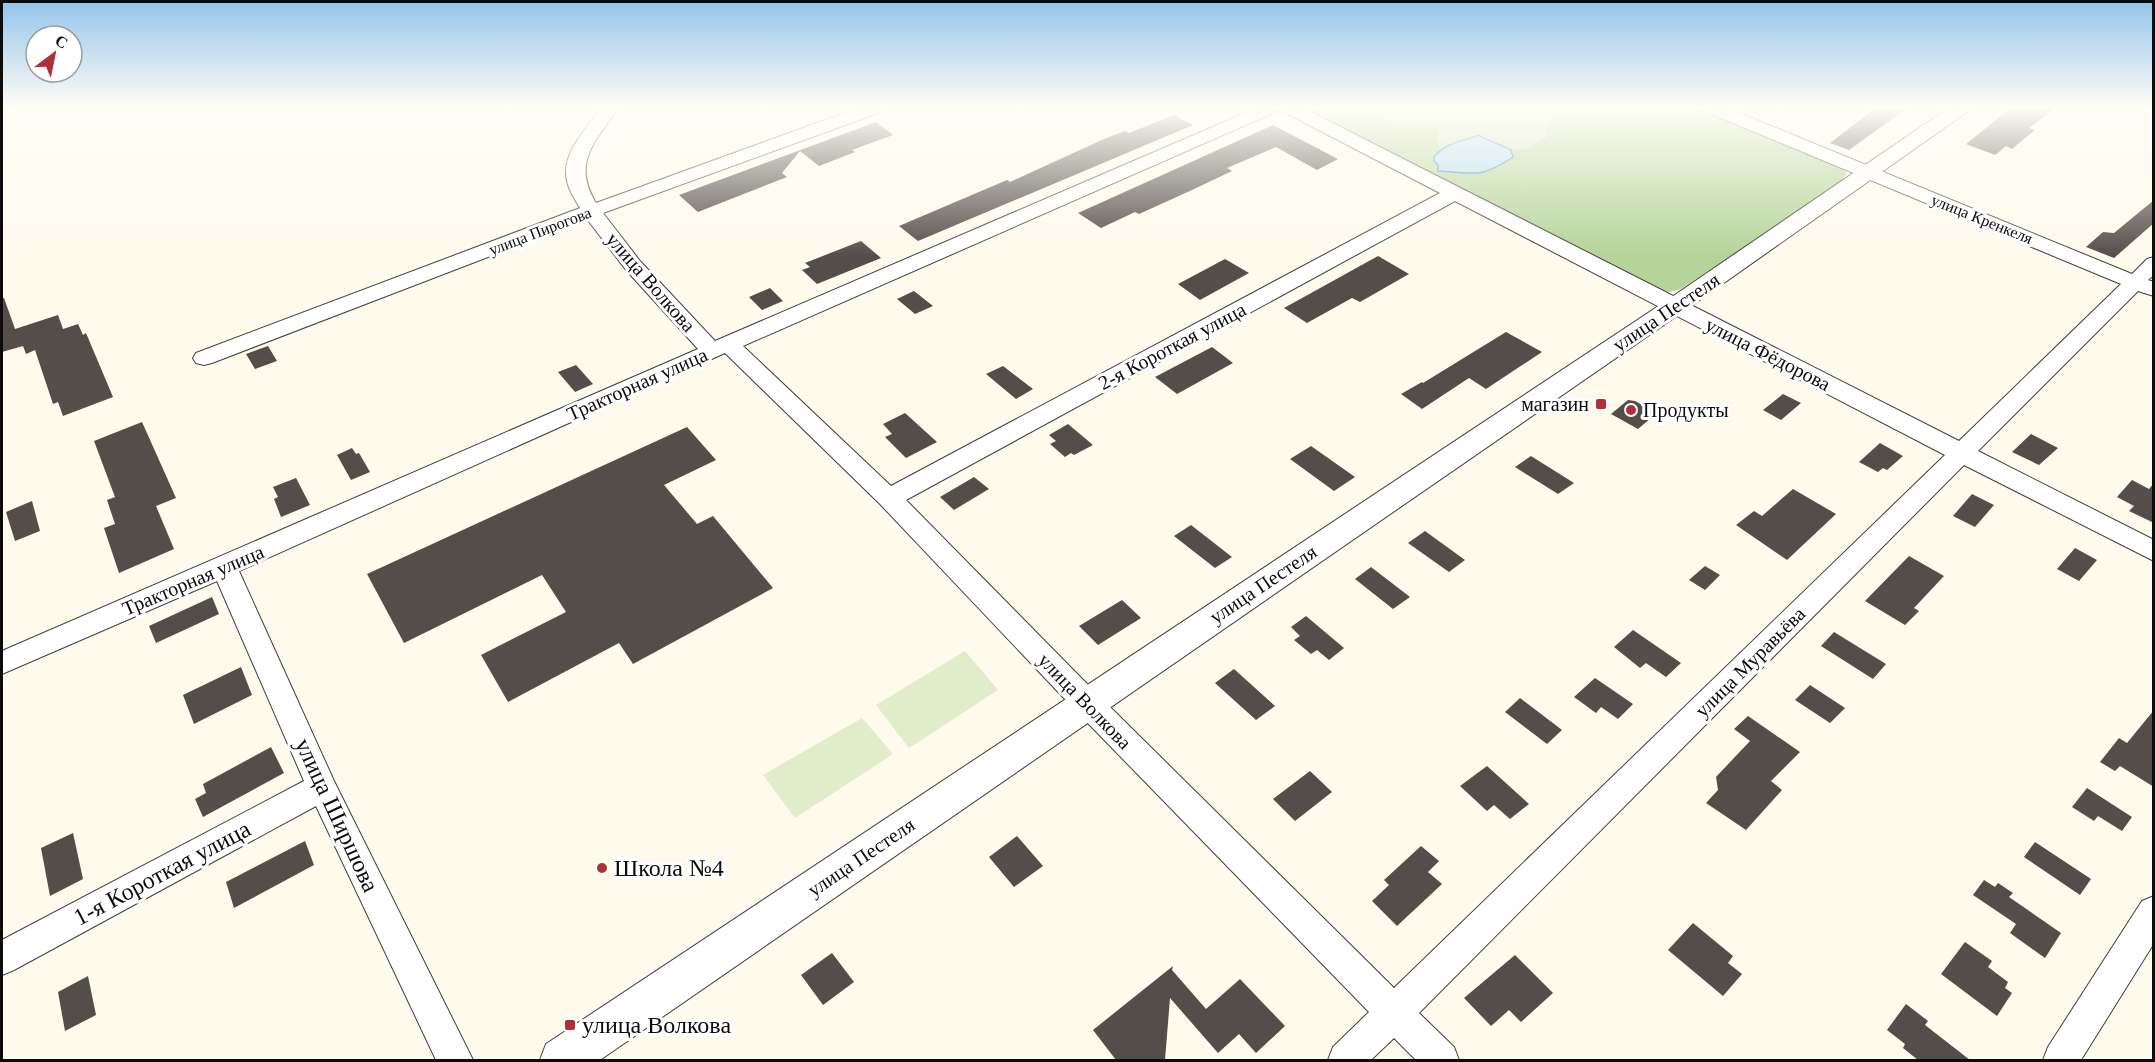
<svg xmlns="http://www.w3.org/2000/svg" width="2155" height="1062" viewBox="0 0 2155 1062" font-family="'Times New Roman',serif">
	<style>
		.green { fill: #d0e5b9 }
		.forest { fill: #b4d499 }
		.pitch { fill: #e1edca }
		.water { fill: #b5dbf1; stroke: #4190c2; stroke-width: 1.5 }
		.building { fill: #544d49 }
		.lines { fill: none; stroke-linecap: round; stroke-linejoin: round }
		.minor-casing { stroke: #3f3f3f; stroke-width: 2 }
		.tertiary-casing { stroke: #3f3f3f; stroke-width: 2 }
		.minor { fill: #fff; fill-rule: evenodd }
		.tertiary { fill: #fff; fill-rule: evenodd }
		.poi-dot { fill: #b12f36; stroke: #fff; stroke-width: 2 }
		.labels { text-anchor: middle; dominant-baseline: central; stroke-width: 6; stroke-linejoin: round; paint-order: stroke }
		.far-street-label { font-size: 16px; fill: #0c0c0c; stroke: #fff }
		.street-label { font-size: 20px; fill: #0c0c0c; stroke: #fff }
		.poi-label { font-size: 20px; fill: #0c0c0c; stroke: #fff; text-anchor: end }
		.near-street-label { font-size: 24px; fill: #0c0c0c; stroke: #fff }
		.near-poi-label { font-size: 24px; fill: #0c0c0c; stroke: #fff; text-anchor: start }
	</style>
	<rect width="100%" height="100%" fill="#fefaec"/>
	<path class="green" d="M1348 107H1560L1546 128 1547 135 1527 148 1511 150 1479 136 1455 142 1441 149 1433 125 1401 126Z"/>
	<path class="forest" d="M1299 107H1348L1401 126 1433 125 1440 130 1437 140 1441 149 1455 142 1479 135 1482 139 1498 143 1511 150 1527 148 1547 136 1546 128 1560 107H1695L1836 164 1847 173 1840 183 1681 289 1669 292 1653 288Z"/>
	<path class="pitch" d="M965 651 998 690 909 748 876 705Z
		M862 718 893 754 795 818 763 775Z"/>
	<path class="water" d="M1479 135C1484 140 1503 145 1511 150L1513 157C1480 179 1474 173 1438 171V165L1434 161V157C1446 142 1462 142 1479 135Z"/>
	<path class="building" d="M1877 107H1909L1849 150 1830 143Z
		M2012 107H2058L2029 128 2035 130 2012 149 2006 146 1995 155 1966 144Z
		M1174 115 1193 125 918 241 899 226 1007 180 1010 182 1104 139 1125 131 1129 133Z
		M876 122 893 135 852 150 855 152 819 166 800 151 782 173 787 177 698 212 679 195Z
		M1273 125 1338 159 1317 170 1276 147 1227 168 1232 171 1192 190 1139 214 1135 212 1101 228 1078 213Z
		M2154 200V223L2114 258 2086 247 2103 232 2114 233Z
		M861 241 881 258 817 284 802 270 810 267 805 263Z
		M1378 256 1409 274 1360 302 1352 298 1307 323 1284 308Z
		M1225 259 1249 273 1200 300 1178 284Z
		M770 288 783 301 762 310 749 297Z
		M914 291 933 306 915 314 897 299Z
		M2 298H4L15 329 58 315 63 329 78 324 83 335 86 333 113 397 63 416 58 402 53 404 35 350 26 354 23 346 2 352Z
		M1506 332 1542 352 1486 389 1469 378 1422 409 1401 394 1422 382 1423 383Z
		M268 346 277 361 255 369 246 354Z
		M1212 347 1233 363 1177 394 1155 377Z
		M576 365 593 384 575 392 558 372Z
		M1003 366 1033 389 1016 399 986 374Z
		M1783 394 1801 403 1781 420 1763 410Z
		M1628 400 1635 401 1657 413 1638 429 1611 414Z
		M905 413 937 442 906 458 885 437 892 434 883 424Z
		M142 422 176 498 156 506 174 549 119 573 104 528 115 524 107 500 115 497 94 441Z
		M1068 424 1093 445 1074 455 1071 453 1065 457 1050 444 1056 441 1049 435Z
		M687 427 716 460 664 485 697 524 713 516 773 588 633 664 619 643 508 702 481 655 566 612 542 575 404 643 367 574Z
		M2031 434 2058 448 2039 465 2012 452Z
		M1880 443 1903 456 1887 470 1883 468 1878 472 1859 462Z
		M1311 446 1355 477 1334 491 1290 459Z
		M352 448 356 454 359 453 370 472 351 480 337 455Z
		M1531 456 1574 483 1558 494 1515 467Z
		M974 477 989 489 954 510 940 497Z
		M296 478 310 505 281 517 274 499 278 497 273 487Z
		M2132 480 2149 489 2154 483V523L2129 511 2134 506 2117 497Z
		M1793 489 1836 514 1787 560 1736 525 1754 511 1762 516Z
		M1972 494 1994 505 1975 527 1953 516Z
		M32 501 40 531 15 541 6 512Z
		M1191 525 1232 557 1215 568 1174 536Z
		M1425 531 1465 560 1449 572 1408 543Z
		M2075 548 2097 560 2079 581 2057 569Z
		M1909 556 1944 576 1914 608 1919 611 1905 625 1865 601Z
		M1705 566 1720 575 1705 590 1689 580Z
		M1371 567 1410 597 1393 609 1355 579Z
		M212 597 219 614 156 643 149 626Z
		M1122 600 1141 618 1098 645 1079 626Z
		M1306 616 1344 648 1329 660 1317 650 1311 654 1294 640 1300 636 1291 627Z
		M1633 630 1681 663 1666 677 1646 663 1640 668 1614 647Z
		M1834 632 1886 664 1873 679 1821 646Z
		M241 667 252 695 194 724 183 695Z
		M1234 669 1275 706 1256 720 1215 683Z
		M1595 678 1633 704 1618 719 1601 707 1596 713 1574 697Z
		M1810 685 1845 708 1830 723 1795 700Z
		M1520 698 1562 730 1547 744 1505 712Z
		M2154 710V787L2120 766 2115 771 2100 762 2119 738 2127 743Z
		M1748 716 1800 752 1771 781 1782 790 1746 830 1706 803 1718 790 1716 777 1750 741 1734 729Z
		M271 747 284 773 203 817 195 799 206 793 203 784Z
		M1487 766 1529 804 1510 819 1494 805 1487 811 1460 786Z
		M1310 771 1332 792 1295 821 1273 799Z
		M2087 788 2132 817 2122 831 2098 816 2094 821 2072 807Z
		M73 833 83 879 50 896 41 848Z
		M1017 836 1043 866 1014 887 989 857Z
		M305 841 314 865 234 908 226 882Z
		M2035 842 2091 879 2080 895 2024 857Z
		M1421 846 1439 861 1428 872 1442 884 1397 926 1372 901 1389 885 1384 880Z
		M1984 880 1995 887 1998 883 2013 893 2009 897 2061 933 2045 958 2010 933 2016 924 1973 895Z
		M1693 923 1733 956 1728 963 1742 974 1723 996 1668 950Z
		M1965 942 1992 961 1988 967 2008 982 2005 988 2012 993 1997 1016 1941 974Z
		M832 953 854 982 823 1005 801 975Z
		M1515 955 1553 993 1521 1022 1509 1010 1491 1026 1464 998Z
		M1173 966 1172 970 1206 1009 1240 979 1285 1026 1256 1053 1239 1034 1218 1053 1170 998 1165 1060H1116L1093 1030Z
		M88 976 96 1015 65 1031 58 992Z
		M1906 1004 1928 1021 1925 1025 1970 1060H1918L1903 1048 1905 1044 1887 1030Z"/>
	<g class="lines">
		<defs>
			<path id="minor" d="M602 107H619C596 141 571 162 596 203L861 107H886L884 111 603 213 640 261 715 341 1259 107H1301L1959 441 2121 284 1704 111 1702 107H1725L2132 274 2147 259 2154 257V275L2148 280 2154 282V296L2138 291 1978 451 2154 540V561L1964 465 1419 1013 1454 1047 1459 1060H1416L1394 1038 1371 1060H1328L1333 1047 1369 1012 1078 713 880 504 725 353 239 571 334 781 473 1060H436L316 806 14 970 2 975V940L304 781 217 581 2 674V651L698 349 626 270 587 219 212 363 204 365 196 363 193 358 196 353 580 208C574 198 566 186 566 173 565 150 589 125 602 107ZM1280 110 1440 193 891 486 743 346ZM1455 201 1945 455 1394 988 1098 695 906 500Z
				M2154 896V943L2081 1060H2043L2048 1047 2142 901Z"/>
			<path id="tertiary" d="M1950 107H1974L1684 311 600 1060H540L546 1044 1666 301Z"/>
		</defs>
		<use href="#minor" class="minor-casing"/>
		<use href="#tertiary" class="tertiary-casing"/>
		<use href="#minor" class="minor"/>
		<use href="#tertiary" class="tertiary"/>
	</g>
	<linearGradient id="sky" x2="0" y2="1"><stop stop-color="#93c4ec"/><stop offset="0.42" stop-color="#fffdf6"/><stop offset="1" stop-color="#fffdf6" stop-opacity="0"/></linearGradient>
	<rect width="2155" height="256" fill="url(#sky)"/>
	<g class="poi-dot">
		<rect x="1595" y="398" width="12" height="12" rx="3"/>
		<circle cx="1631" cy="410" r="6"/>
		<circle cx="602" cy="868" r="6"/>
		<rect x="564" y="1019" width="12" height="12" rx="3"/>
	</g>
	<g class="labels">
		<g class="far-street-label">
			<text transform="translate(1982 219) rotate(22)">улица Кренкеля</text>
			<text transform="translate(540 231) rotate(-21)">улица Пирогова</text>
		</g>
		<g class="street-label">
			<text transform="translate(651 282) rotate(49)">улица Волкова</text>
			<text transform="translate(1666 312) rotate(-34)">улица Пестеля</text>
			<text transform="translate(1172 346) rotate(-28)">2-я Короткая улица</text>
			<text transform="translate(1768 354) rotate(27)">улица Фёдорова</text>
			<text transform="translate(637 384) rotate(-24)">Тракторная улица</text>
			<text transform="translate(193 580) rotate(-23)">Тракторная улица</text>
			<text transform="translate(1263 584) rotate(-34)">улица Пестеля</text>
			<text transform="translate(1750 662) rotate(-45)">улица Муравьёва</text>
			<text transform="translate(1085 701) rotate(46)">улица Волкова</text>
			<text transform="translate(861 857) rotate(-34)">улица Пестеля</text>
		</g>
		<g class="poi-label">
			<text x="1589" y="404">магазин</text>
			<text x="1643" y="410" text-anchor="start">Продукты</text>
		</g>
		<g class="near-street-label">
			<text transform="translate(337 815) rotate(65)">улица Ширшова</text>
			<text transform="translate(162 873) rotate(-28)">1-я Короткая улица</text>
		</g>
		<g class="near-poi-label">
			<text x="614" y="868">Школа №4</text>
			<text x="582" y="1025">улица Волкова</text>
		</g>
	</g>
	<rect width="2155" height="1062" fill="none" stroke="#0c0c0c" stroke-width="6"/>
	<g transform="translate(54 54) rotate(32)"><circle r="28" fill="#ffffff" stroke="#9e9e9e" stroke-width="1.5"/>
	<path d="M0-4.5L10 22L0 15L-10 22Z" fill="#b12f36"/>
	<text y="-9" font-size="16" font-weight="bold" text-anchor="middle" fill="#0c0c0c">С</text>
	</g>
</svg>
